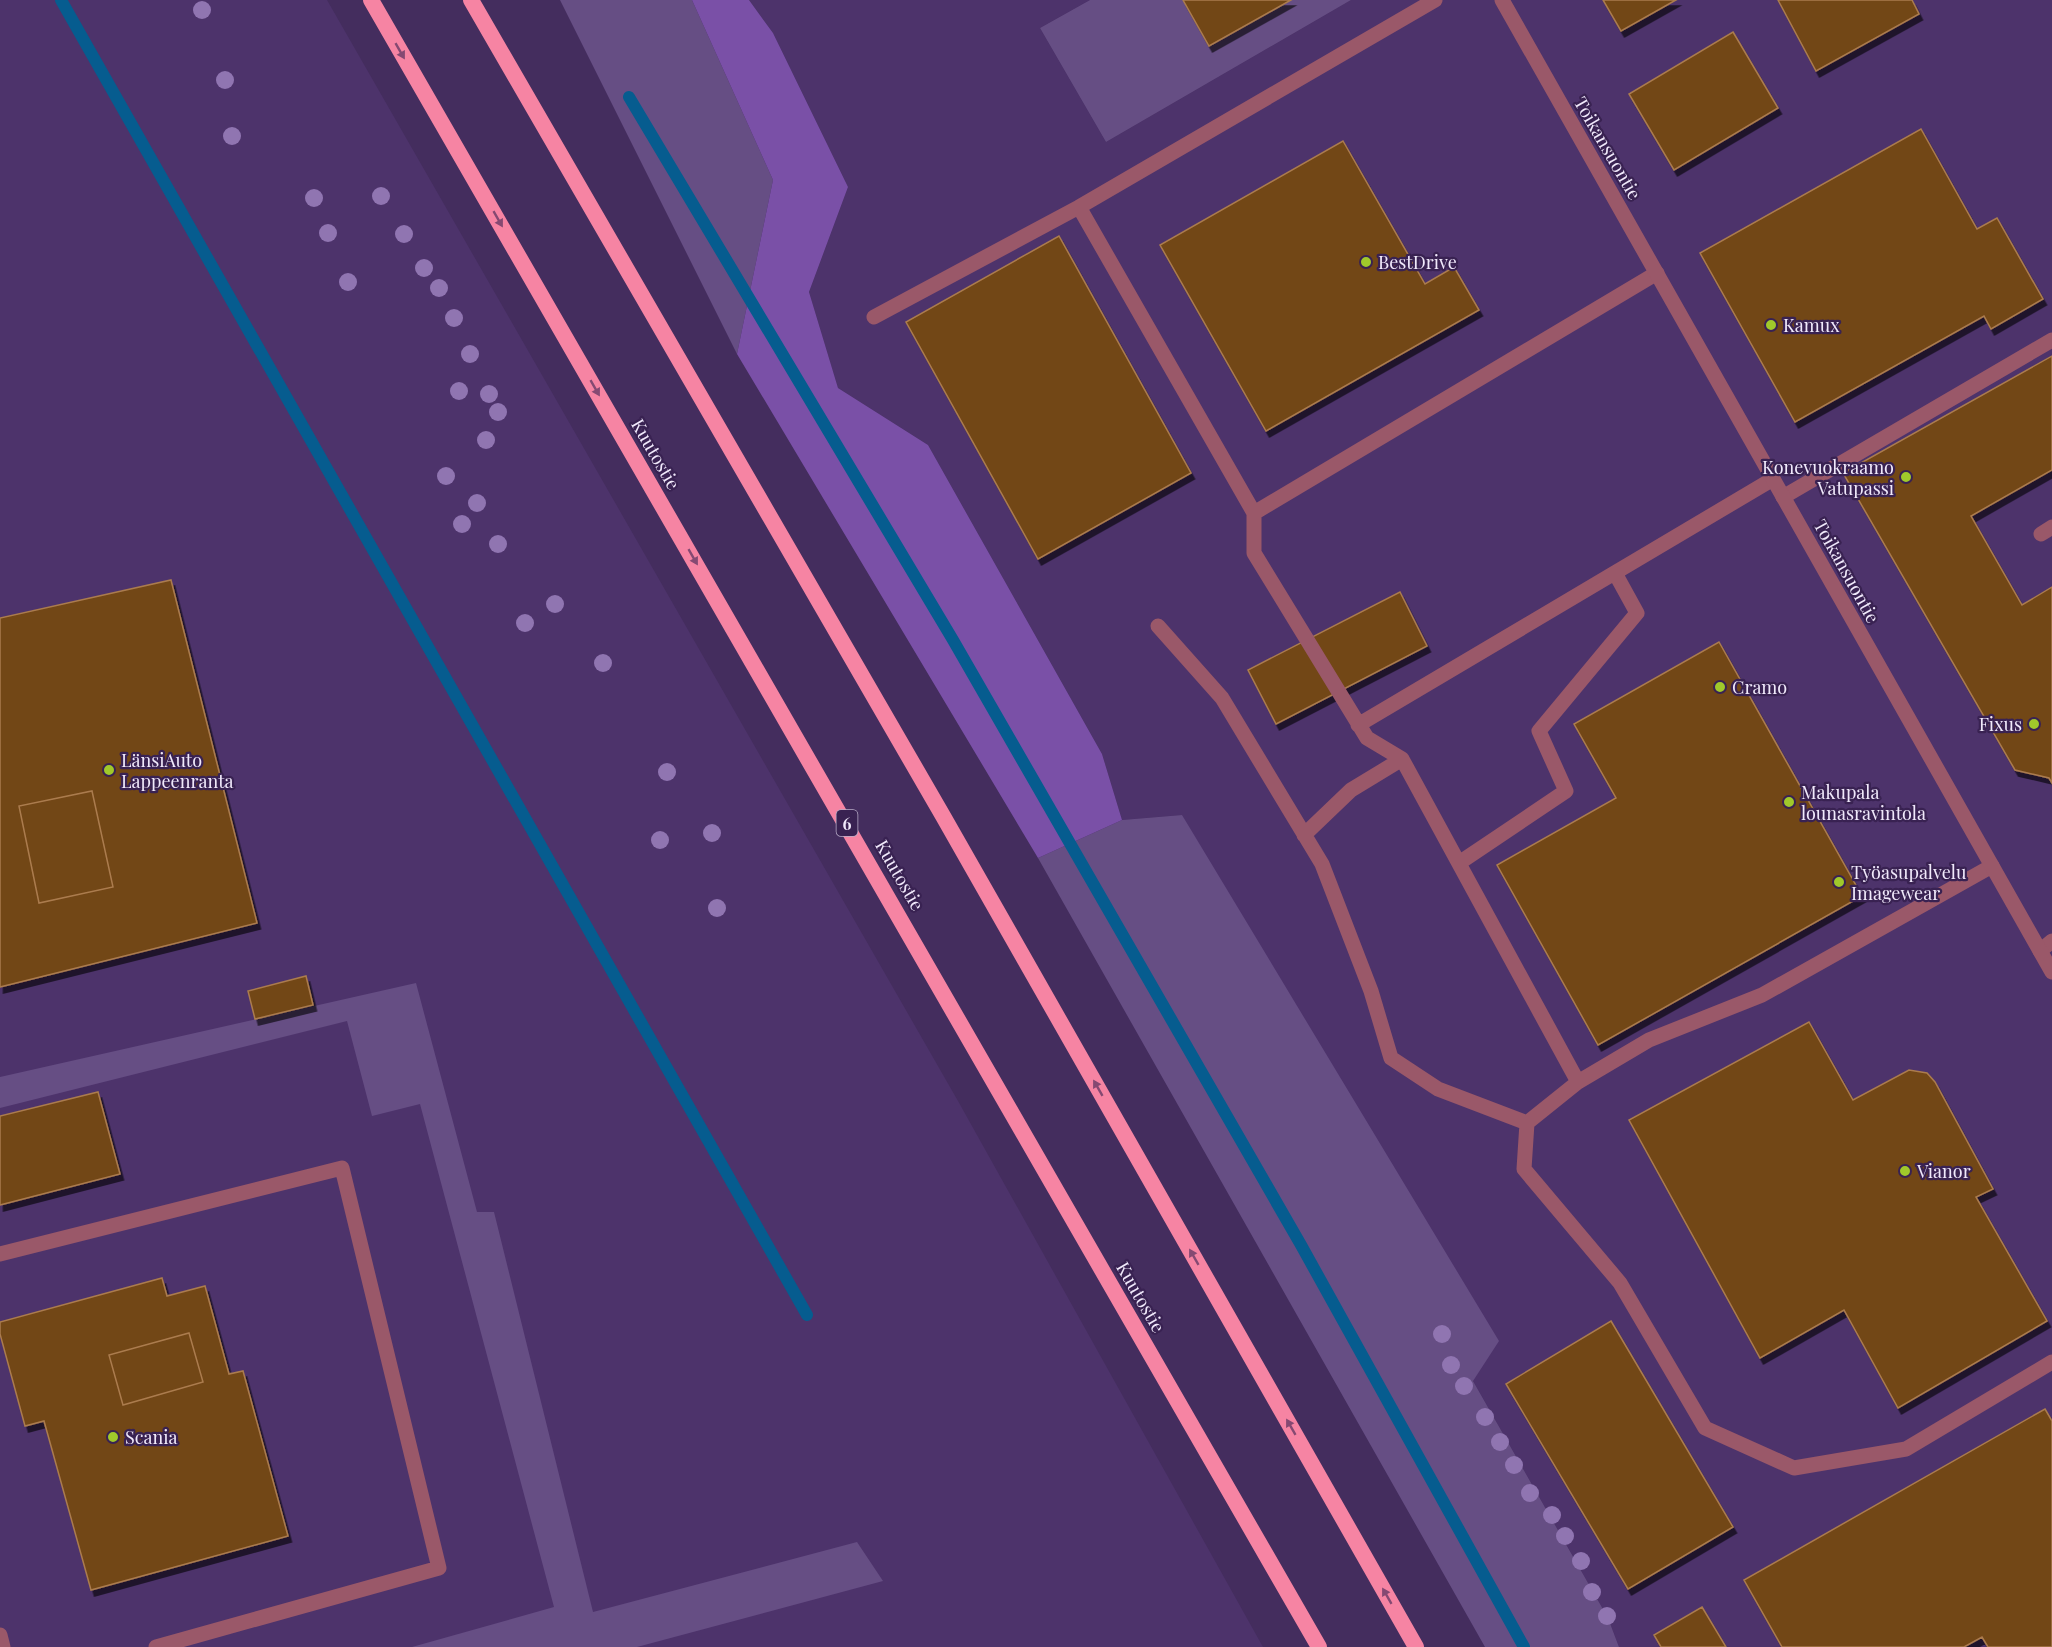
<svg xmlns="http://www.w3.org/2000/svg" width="2052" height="1647" viewBox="0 0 2052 1647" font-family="'Playfair Display',serif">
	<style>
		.built { fill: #4d336b }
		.green { fill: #664e84 }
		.forest { fill: #7a50a7 }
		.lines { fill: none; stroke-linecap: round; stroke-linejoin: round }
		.stream { stroke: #065c8f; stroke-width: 12 }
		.building { fill: #724617; stroke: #ab7c4e; stroke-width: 1.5; filter: url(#shadow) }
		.service { stroke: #9a5869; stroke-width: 15 }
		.minor { stroke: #9a5869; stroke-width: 15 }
		.trunk { stroke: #f684a3; stroke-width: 16 }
		.tree { fill: #9075b1 }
		.oneway { fill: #854972 }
		.poi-dot { fill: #a0c92b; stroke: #392252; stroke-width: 2 }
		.labels { text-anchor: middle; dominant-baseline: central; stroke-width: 4.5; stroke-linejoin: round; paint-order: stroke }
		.shield { fill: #392252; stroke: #b9adc8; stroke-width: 1.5 }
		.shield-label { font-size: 16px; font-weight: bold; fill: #f0e9fb }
		.street-label { font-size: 18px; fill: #f0e9fb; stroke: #392252 }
		.poi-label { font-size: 18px; fill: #f0e9fb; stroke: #392252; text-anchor: start }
	</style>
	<defs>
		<filter id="shadow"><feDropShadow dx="3.5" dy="6" stdDeviation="0" flood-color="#0009"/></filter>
	</defs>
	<rect width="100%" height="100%" fill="#442d5e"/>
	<path class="built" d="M0 0H327L958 1101 1263 1647H0Z
		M749 0H1090L1040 28 1106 142 1351 0H2052V1647H1619L1608 1618 1473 1381 1182 815 1122 820 1102 754 928 445 838 388 809 292 848 187 773 33Z"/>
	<path class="green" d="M560 0H692L773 180 737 354Z
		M1090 0H1183L1209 46 1291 0H1351L1106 142 1040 28Z
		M1182 815 1499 1341 1473 1381 1608 1618 1619 1647H1485L1038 858 1122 820Z
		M416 983 477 1212H494L593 1612 857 1542 883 1581 637 1647H412L554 1607 420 1104 372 1116 347 1021 0 1108V1077Z"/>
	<path class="forest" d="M692 0H749L773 33 848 187 809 292 838 388 928 445 1102 754 1122 820 1038 858 737 354 773 180Z"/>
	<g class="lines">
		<path class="stream" d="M61 0 807 1315
			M629 97 953 640 1301 1245 1524 1647"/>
	</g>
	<path class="building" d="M1183 0H1291L1209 46Z
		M1603 0H1676L1621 31Z
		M1778 0H1912L1919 14 1816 71Z
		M1733 32 1778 108 1674 170 1629 94Z
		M1921 129 1977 229 1997 218 2043 299 1991 329 1984 316 1795 422 1700 253Z
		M1343 141 1425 284 1454 267 1479 310 1266 431 1160 245Z
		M1059 236 1191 473 1038 559 906 322Z
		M2052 356V470L1971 516 2022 605 2052 587V783L2049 778 2015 770 1843 473Z
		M171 580 257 923 0 987V618Z
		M1400 592 1427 646 1276 724 1248 670Z
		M1719 642 1862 896 1598 1045 1497 865 1616 798 1574 724Z
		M92 791 113 887 39 903 19 806Z
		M306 976 313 1005 255 1019 248 991Z
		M1809 1022 1853 1100 1909 1070 1927 1073 1935 1082 1993 1189 1976 1197 2047 1321 1898 1408 1844 1310 1760 1358 1629 1120Z
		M98 1092 120 1174 0 1205V1116Z
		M162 1278 167 1296 205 1286 229 1374 243 1371 288 1536 91 1590 44 1421 25 1426 0 1334V1322Z
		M1611 1321 1733 1527 1628 1589 1506 1384Z
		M189 1333 203 1382 123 1405 109 1355Z
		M2045 1409 2052 1421V1647H1988L1982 1637 1964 1647H1782L1744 1580Z
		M1702 1607 1726 1647H1661L1654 1635Z"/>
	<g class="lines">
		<path class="service" d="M1657 273 1254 513V553L1367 738 1402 759 1578 1082 1649 1040 1762 995 1992 866
			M874 317 1079 207
			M1783 497 2052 340
			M1254 513 1079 207 1435 0
			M2041 534 2052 527
			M1158 626 1222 698 1322 864 1371 991 1391 1058 1438 1089 1527 1123
			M1358 725 1773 479
			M1304 835 1351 790 1402 759
			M1459 863 1566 791 1539 731 1637 613 1615 573
			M2040 951 2052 941
			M1578 1082 1527 1123 1524 1169 1620 1283 1705 1428 1794 1468 1906 1449 2052 1362
			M0 1254 342 1168 439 1568 156 1647
			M0 1635 3 1647"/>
		<path class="minor" d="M1502 0 2052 972"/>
		<path class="trunk" d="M371 0 1319 1647
			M471 0 943 816 1416 1647"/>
	</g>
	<g class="tree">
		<circle cx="202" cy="10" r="9"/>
		<circle cx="225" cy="80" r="9"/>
		<circle cx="232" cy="136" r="9"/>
		<circle cx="381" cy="196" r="9"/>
		<circle cx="314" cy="198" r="9"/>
		<circle cx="328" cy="233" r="9"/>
		<circle cx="404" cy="234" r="9"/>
		<circle cx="424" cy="268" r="9"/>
		<circle cx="348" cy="282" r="9"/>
		<circle cx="439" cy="288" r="9"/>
		<circle cx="454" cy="318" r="9"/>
		<circle cx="470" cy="354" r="9"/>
		<circle cx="459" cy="391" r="9"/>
		<circle cx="489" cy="394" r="9"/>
		<circle cx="498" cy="412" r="9"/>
		<circle cx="486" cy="440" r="9"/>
		<circle cx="446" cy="476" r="9"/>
		<circle cx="477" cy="503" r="9"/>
		<circle cx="462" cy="524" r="9"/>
		<circle cx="498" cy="544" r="9"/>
		<circle cx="555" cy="604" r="9"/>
		<circle cx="525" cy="623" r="9"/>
		<circle cx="603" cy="663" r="9"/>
		<circle cx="667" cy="772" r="9"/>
		<circle cx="712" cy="833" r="9"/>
		<circle cx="660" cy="840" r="9"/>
		<circle cx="717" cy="908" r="9"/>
		<circle cx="1442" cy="1334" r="9"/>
		<circle cx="1451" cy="1365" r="9"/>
		<circle cx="1464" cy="1386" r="9"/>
		<circle cx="1485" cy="1417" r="9"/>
		<circle cx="1500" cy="1442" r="9"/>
		<circle cx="1514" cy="1465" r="9"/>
		<circle cx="1530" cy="1493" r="9"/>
		<circle cx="1552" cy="1515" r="9"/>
		<circle cx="1565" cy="1536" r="9"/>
		<circle cx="1581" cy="1561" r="9"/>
		<circle cx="1592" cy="1592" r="9"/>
		<circle cx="1607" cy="1616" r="9"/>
	</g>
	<defs><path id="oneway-solid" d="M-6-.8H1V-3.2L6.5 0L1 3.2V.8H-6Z" transform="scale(1.5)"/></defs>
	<g class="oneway">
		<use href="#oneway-solid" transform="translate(400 51) rotate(60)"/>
		<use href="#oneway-solid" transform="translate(498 219) rotate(60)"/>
		<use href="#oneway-solid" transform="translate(595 388) rotate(60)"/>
		<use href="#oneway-solid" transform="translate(693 557) rotate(60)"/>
		<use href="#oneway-solid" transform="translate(1098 1088) rotate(-120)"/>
		<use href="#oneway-solid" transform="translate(1194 1257) rotate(-120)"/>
		<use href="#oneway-solid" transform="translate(1291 1427) rotate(-120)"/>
		<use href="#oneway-solid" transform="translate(1387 1596) rotate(-120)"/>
	</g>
	<g class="poi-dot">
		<circle cx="1366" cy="262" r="6"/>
		<circle cx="1771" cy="325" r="6"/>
		<circle cx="1906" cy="477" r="6"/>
		<circle cx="1720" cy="687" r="6"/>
		<circle cx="2034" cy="724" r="6"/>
		<circle cx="109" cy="770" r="6"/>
		<circle cx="1789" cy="802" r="6"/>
		<circle cx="1839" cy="882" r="6"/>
		<circle cx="1905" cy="1171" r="6"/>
		<circle cx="113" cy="1437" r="6"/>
	</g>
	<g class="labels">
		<rect class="shield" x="836.5" y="810" width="21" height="26" rx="4.5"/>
		<g class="shield-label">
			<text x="847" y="823">6</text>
		</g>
		<g class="street-label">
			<text transform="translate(1608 148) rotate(60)">Toikansuontie</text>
			<text transform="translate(656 454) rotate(60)">Kuutostie</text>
			<text transform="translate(1847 571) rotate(61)">Toikansuontie</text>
			<text transform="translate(900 875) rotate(60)">Kuutostie</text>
			<text transform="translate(1141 1297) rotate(60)">Kuutostie</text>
		</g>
		<g class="poi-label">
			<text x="1378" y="262">BestDrive</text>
			<text x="1783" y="325">Kamux</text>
			<text x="1894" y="467" text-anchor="end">Konevuokraamo<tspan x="1894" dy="21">Vatupassi</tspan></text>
			<text x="1732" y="687">Cramo</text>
			<text x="2022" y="724" text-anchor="end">Fixus</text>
			<text x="121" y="760">LänsiAuto<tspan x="121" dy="21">Lappeenranta</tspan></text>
			<text x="1801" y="792">Makupala<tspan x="1801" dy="21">lounasravintola</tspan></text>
			<text x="1851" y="872">Työasupalvelu<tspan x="1851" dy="21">Imagewear</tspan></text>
			<text x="1917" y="1171">Vianor</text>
			<text x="125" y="1437">Scania</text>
		</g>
	</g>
</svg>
